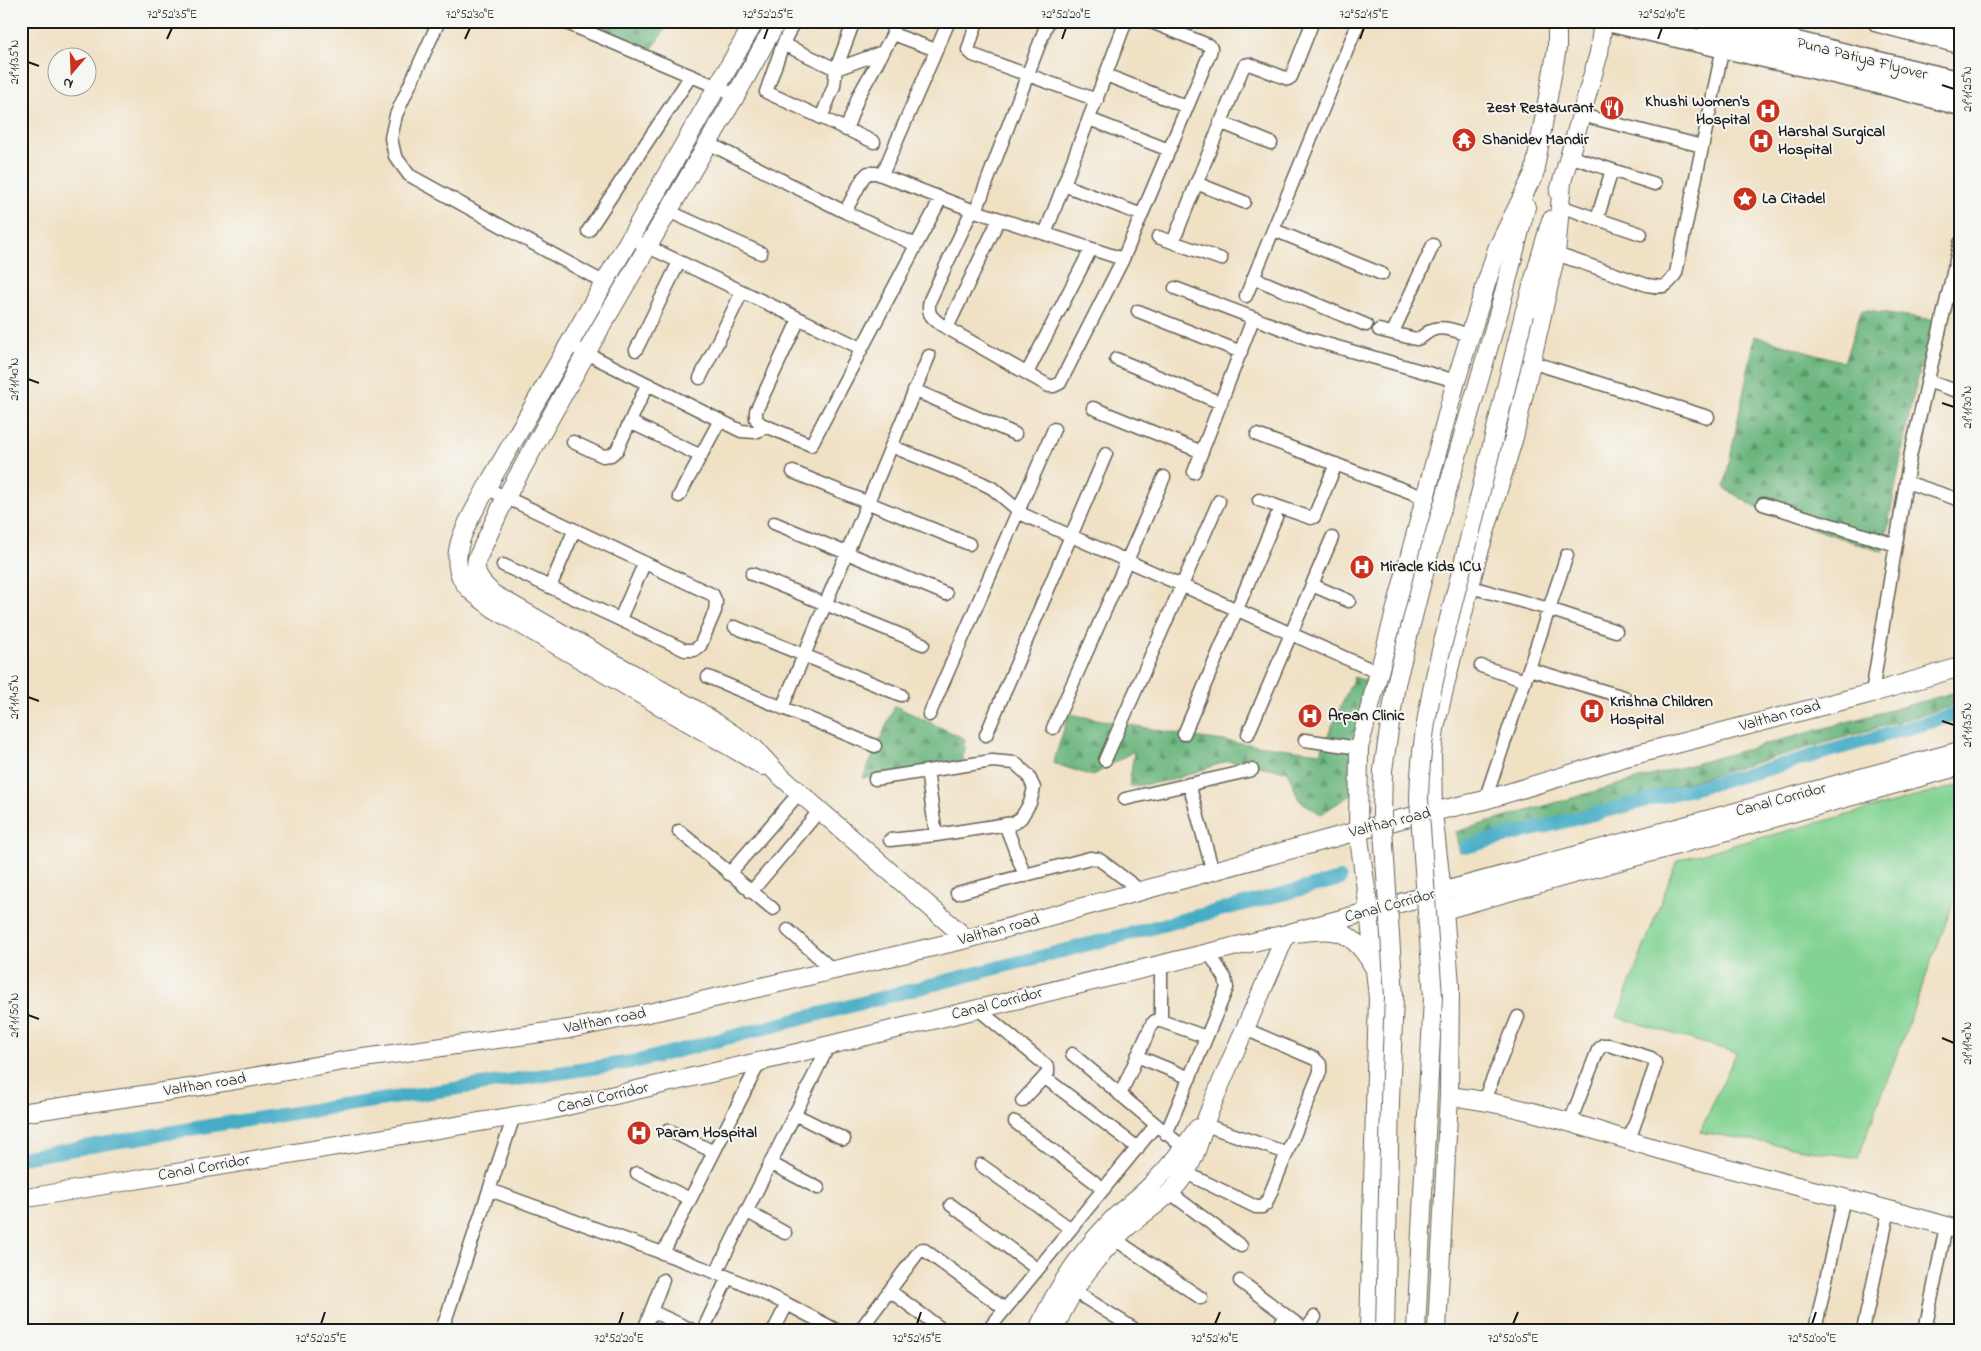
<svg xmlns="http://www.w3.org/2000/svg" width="1981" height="1351" viewBox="0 0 1981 1351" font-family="'Indie Flower',sans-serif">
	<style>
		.grass { fill: #83d393; stroke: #507858 }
		.forest { fill: url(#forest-firs); stroke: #43684c }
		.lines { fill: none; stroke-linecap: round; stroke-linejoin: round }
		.canal { stroke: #46adc6; stroke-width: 14 }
		.street-casing { stroke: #666157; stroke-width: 15 }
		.secondary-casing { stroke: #666157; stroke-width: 20 }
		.highway-casing { stroke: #666157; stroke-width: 25 }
		.street { stroke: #fff; stroke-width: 12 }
		.secondary { stroke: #fff; stroke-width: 18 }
		.highway { stroke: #fff; stroke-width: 22 }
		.secondary-bridge-casing { stroke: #666157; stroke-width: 20; stroke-linecap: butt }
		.secondary-bridge { stroke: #fff; stroke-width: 18 }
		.ticks { fill: none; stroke: #1c1c1c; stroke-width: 2 }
		.labels { text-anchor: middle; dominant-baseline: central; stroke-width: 4; stroke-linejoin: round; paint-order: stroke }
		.street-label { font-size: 16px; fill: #1c1c1c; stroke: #f6f6f2 }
		.poi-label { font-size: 16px; font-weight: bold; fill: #1c1c1c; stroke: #f6f6f2; text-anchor: start }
		.neatline { fill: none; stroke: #1c1c1c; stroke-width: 2 }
		.ticks-label { font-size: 12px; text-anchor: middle; fill: #1c1c1c }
	</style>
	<defs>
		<pattern id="forest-firs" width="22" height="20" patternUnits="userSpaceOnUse" patternTransform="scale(1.25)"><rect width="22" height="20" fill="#6ab57d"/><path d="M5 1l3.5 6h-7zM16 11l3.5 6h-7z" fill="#569266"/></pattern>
	</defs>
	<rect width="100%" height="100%" fill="#f6f6f2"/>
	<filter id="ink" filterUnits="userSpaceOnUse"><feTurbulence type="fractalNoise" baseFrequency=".02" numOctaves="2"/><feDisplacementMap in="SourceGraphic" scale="10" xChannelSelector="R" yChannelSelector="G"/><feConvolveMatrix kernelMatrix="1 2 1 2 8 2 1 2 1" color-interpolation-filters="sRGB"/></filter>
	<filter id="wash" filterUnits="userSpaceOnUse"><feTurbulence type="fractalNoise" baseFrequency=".0096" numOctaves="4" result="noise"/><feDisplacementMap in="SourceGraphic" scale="20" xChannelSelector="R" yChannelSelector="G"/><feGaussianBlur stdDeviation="1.12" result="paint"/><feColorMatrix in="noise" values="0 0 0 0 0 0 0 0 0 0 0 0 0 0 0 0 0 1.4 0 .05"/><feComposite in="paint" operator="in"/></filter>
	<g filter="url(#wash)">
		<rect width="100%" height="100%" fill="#f0e1c5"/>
		<path class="grass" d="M1960 785V885L1858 1158 1700 1132 1736 1053 1617 1017 1677 860Z"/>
		<path class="forest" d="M580 21H670L649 54Z
			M1862 309 1933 320 1911 405 1883 552 1762 511 1724 488 1755 336 1844 362Z
			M1354 677 1373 683 1352 794 1321 814 1299 800 1287 771 1228 761 1172 780 1129 787 1134 751 1092 776 1053 763 1069 714 1201 738 1320 753Z
			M1960 691V704L1546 823 1460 853 1455 832 1610 787Z
			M895 706 965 739 963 762 863 778Z"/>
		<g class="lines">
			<path class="canal" d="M1465 847 1757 772 1960 713
				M21 1158 214 1125 638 1061 1340 879"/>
		</g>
	</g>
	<g filter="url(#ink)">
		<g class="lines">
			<defs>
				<path id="street" d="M439 21 396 115 391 138 395 156 409 175 603 282
					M562 21 736 95
					M794 21 783 44 766 92 874 142
					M977 21 968 50 973 55 1097 100
					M893 34 936 50
					M783 44 836 69 883 52
					M1106 75 1187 107
					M1581 115 1702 146
					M821 118 834 86 836 69 854 21
					M1089 119 1169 150
					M1220 122 1271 143
					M846 130 859 95 893 34 892 21
					M708 143 845 212 916 245
					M1569 156 1655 184
					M882 175 949 21
					M1196 183 1244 202
					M1064 185 1142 215
					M1560 206 1641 234
					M972 210 930 300C927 313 930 316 940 324L1049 386H1054L1060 383 1123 259 1210 53 1211 48 1208 45 1149 21
					M668 211 761 253
					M976 211 1048 21
					M845 212 863 178 868 173H876L972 210 1123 259
					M1597 219 1612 170
					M1274 230 1382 274
					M588 231 690 77
					M1045 234 1126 21
					M1158 237 1221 259
					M1173 242 1242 70 1245 65 1249 64 1288 79 1291 77 1313 21
					M640 243 861 348
					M1556 254 1647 285C1664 288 1667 288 1676 273L1723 47
					M1254 278 1366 325
					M1175 288 1309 339 1456 381
					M1246 296 1359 21
					M1138 311 1241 352
					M799 319 756 411V419L761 424 811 445 941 198
					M947 328 999 219
					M1379 330 1416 339C1423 338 1424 334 1430 331 1441 324 1458 332 1470 335
					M1393 332 1433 245
					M568 344 741 431 755 432 767 427
					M636 350 679 262
					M1116 359 1221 403
					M1531 362 1708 417
					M1027 373 1091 249
					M700 378 742 292
					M1927 381 1960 392
					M914 390 1015 434
					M1093 408 1202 452
					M630 422 701 456
					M1257 435 1426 498
					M573 442 603 456 611 455 617 450 647 385
					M891 446 982 483 992 488 1024 515 1379 673
					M793 472 969 544
					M1194 472 1253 319
					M1906 482 1960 500
					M486 488 713 595 716 602 715 611 700 646 694 650H685L503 565
					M679 496 720 420
					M1259 500 1311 518 1314 517 1336 464
					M1763 504 1896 545
					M774 523 946 594
					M752 574 923 644
					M1312 585 1349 601
					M550 587 574 531
					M1471 587 1549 609 1616 631
					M620 619 644 564
					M735 627 901 695
					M1481 666 1525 681
					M1529 669 1624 697
					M708 677 875 746
					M1872 693 1910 457 1960 243
					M782 708 929 356
					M929 715 1054 429
					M1053 728 1164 477
					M1184 734 1276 517
					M1248 734 1332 538
					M986 735 1106 454
					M1305 740 1359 748
					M1105 760 1219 501
					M927 771 936 835
					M875 779 992 761 1015 763 1028 775 1034 788 1030 803 1021 818 1014 823 936 835 890 840
					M1189 784 1213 872
					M1125 799 1252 770
					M1485 800 1567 555
					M1005 824 1025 876
					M679 831 773 909
					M729 874 800 792
					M751 892 820 810
					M957 893 1090 858 1098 859 1104 863 1141 891
					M788 930 833 970
					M1161 964V1021
					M978 1009 1048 1067V1073L1022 1101
					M1072 1054 1184 1148
					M1137 1056 1190 1078
					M1044 1077 1138 1148
					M1120 1095 1152 1024 1155 1021H1161L1206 1037
					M1484 1100 1518 1017
					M794 1114 844 1139
					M1015 1122 1104 1189
					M1570 1122 1598 1050 1603 1045H1609L1651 1058 1655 1062V1067L1629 1140
					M1205 1125 1287 1153
					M668 1130 714 1152
					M1166 1134 1227 988 1225 978 1209 953
					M770 1163 818 1188
					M981 1165 1071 1229
					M637 1173 690 1199
					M1186 1173 1256 1207H1262L1266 1204 1320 1072V1064L1315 1059 1245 1029
					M490 1190 728 1277 787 1304 836 1330
					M1169 1192 1241 1246
					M951 1205 1037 1269
					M746 1211 785 1233
					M1116 1240 1201 1298
					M663 1253 760 1061
					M716 1273 829 1045
					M1240 1281 1305 1330
					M890 1291 943 1330
					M1074 1291 1136 1330
					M651 1311 692 1330
					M442 1330 514 1116
					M644 1330 663 1280
					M703 1330 728 1277
					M774 1330 787 1304
					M860 1330 920 1250 923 1249 1005 1309
					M988 1330 1156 1125
					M1277 1330 1286 1316
					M1306 1330 1315 1317
					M1815 1330 1844 1197
					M1863 1330 1889 1210
					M1925 1330 1946 1226"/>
				<path id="secondary" d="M755 21 488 485C475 512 446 548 462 579 468 591 483 600 493 608L763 766
					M777 21 736 95 594 339 505 499 477 559C473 576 482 583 493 594L698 711 754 748 777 773 967 939
					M1533 179 1557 48V21
					M1559 192 1599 53 1603 21
					M1500 308 1526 207
					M1524 314 1551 220
					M1444 910 1960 766
					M1449 1096C1531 1105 1607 1136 1686 1157 1777 1182 1869 1203 1960 1230
					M21 1113 190 1088 343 1061 569 1029 658 1011 967 939 1401 819 1485 800 1626 757 1872 693 1960 667
					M21 1199 545 1111 801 1052 1286 934 1960 751
					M1038 1330C1056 1288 1081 1252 1112 1220 1125 1207 1140 1197 1152 1184 1170 1167 1184 1148 1198 1128
					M1054 1330C1069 1293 1094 1259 1123 1231 1143 1212 1172 1197 1186 1172 1198 1153 1201 1132 1209 1112 1233 1052 1262 994 1286 934 1301 933 1318 929 1333 931 1351 933 1365 951 1373 966
					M1369 1330 1378 998 1369 911 1358 831 1359 748 1456 381 1497 249 1536 169
					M1437 1330 1449 1096 1450 985 1444 910 1433 813 1432 754 1435 728 1446 681 1476 562 1514 437 1556 254 1562 182"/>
				<path id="highway" d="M1612 21 1882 83 1960 104
					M1706 21 1960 83
					M1879 21 1960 42"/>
			</defs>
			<use href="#street" class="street-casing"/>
			<use href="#secondary" class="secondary-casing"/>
			<use href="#highway" class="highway-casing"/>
			<use href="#street" class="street"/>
			<use href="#secondary" class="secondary"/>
			<use href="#highway" class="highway"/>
			<defs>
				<path id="secondary-bridge" d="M1385 1330 1390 1101 1394 996 1382 814 1383 770 1396 684 1429 553 1500 308
					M1416 1330 1433 997 1419 799C1420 722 1442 646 1461 572 1482 486 1503 400 1524 314"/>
			</defs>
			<use href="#secondary-bridge" class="secondary-bridge-casing"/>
			<use href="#secondary-bridge" class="secondary-bridge"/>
		</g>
	</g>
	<path class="ticks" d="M167 39 172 28M465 39 470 28M764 39 768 28M1062 39 1066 28M1360 39 1364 28M1658 39 1662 28M28 62 39 66M1942 85 1954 89M28 379 39 383M1942 403 1954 407M28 697 39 701M1942 721 1954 725M28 1015 39 1019M1942 1038 1954 1043M321 1324 325 1312M619 1324 623 1312M917 1324 921 1312M1215 1324 1220 1312M1513 1324 1518 1312M1812 1324 1816 1312"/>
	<defs>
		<symbol id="restaurant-disc" viewBox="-11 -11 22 22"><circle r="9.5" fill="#c8321e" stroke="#f6f6f2"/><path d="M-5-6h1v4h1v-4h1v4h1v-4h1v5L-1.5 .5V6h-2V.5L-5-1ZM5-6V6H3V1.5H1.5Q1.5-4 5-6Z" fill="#fff"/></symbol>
		<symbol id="hospital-disc" viewBox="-11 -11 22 22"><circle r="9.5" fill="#c8321e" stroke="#f6f6f2"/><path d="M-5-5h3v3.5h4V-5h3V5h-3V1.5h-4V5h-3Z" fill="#fff"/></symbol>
		<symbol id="temple-disc" viewBox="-11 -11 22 22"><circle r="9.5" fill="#c8321e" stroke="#f6f6f2"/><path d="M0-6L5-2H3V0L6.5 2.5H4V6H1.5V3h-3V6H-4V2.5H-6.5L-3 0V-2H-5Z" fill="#fff"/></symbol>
		<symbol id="sight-disc" viewBox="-11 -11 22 22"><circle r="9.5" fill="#c8321e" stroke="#f6f6f2"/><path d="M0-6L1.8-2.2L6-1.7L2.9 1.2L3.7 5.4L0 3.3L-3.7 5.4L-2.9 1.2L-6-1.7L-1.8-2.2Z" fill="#fff"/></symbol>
	</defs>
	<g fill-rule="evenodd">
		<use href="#restaurant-disc" x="1598" y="94" width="28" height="28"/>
		<use href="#hospital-disc" x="1754" y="97" width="28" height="28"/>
		<use href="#temple-disc" x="1450" y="126" width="28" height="28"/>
		<use href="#hospital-disc" x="1747" y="127" width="28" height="28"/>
		<use href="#sight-disc" x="1731" y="185" width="28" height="28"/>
		<use href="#hospital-disc" x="1348" y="553" width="28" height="28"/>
		<use href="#hospital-disc" x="1578" y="697" width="28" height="28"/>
		<use href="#hospital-disc" x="1296" y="702" width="28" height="28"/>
		<use href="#hospital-disc" x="625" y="1119" width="28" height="28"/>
	</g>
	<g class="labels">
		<g class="street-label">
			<text transform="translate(1862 59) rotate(14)">Puna Patiya Flyover</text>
			<text transform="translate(1780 716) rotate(-15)">Valthan road</text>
			<text transform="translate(1781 800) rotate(-15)">Canal Corridor</text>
			<text transform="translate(1390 823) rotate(-14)">Valthan road</text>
			<text transform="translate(1390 906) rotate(-15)">Canal Corridor</text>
			<text transform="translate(999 930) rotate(-15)">Valthan road</text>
			<text transform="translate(997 1004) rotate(-14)">Canal Corridor</text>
			<text transform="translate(605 1021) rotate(-11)">Valthan road</text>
			<text transform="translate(205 1085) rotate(-9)">Valthan road</text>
			<text transform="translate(603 1098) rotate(-13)">Canal Corridor</text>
			<text transform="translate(204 1168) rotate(-10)">Canal Corridor</text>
		</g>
		<g class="poi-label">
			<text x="1750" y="102" text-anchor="end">Khushi Women's<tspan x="1750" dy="18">Hospital</tspan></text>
			<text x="1594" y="108" text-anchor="end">Zest Restaurant</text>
			<text x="1778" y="132">Harshal Surgical<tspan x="1778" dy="18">Hospital</tspan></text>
			<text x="1482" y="140">Shanidev Mandir</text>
			<text x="1762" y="199">La Citadel</text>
			<text x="1380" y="567">Miracle Kids ICU</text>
			<text x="1610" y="702">Krishna Children<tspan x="1610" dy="18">Hospital</tspan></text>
			<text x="1328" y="716">Arpan Clinic</text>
			<text x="656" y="1133">Param Hospital</text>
		</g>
	</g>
	<rect width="1981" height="1351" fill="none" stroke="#f6f6f2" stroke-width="55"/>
	<g transform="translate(72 72) rotate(199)"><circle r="24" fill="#f6f6f2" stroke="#9f9f9c"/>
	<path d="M0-4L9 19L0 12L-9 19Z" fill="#c8321e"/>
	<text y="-8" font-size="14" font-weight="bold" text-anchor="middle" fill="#1c1c1c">N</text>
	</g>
	<rect x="28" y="28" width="1926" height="1296" class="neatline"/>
	<g class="ticks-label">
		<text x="172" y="18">72°52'35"E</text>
		<text x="470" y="18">72°52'30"E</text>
		<text x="768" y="18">72°52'25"E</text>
		<text x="1066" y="18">72°52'20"E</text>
		<text x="1364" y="18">72°52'15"E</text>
		<text x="1662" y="18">72°52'10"E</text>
		<text transform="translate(14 62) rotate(-90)" y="4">21°11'35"N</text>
		<text transform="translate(1967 89) rotate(-90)" y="4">21°11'25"N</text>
		<text transform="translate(14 379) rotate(-90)" y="4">21°11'40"N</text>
		<text transform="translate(1967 407) rotate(-90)" y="4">21°11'30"N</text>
		<text transform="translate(14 697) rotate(-90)" y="4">21°11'45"N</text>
		<text transform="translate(1967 725) rotate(-90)" y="4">21°11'35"N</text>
		<text transform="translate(14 1015) rotate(-90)" y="4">21°11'50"N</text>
		<text transform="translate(1967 1043) rotate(-90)" y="4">21°11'40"N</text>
		<text x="321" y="1342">72°52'25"E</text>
		<text x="619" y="1342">72°52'20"E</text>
		<text x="917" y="1342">72°52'15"E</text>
		<text x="1215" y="1342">72°52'10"E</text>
		<text x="1513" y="1342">72°52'05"E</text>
		<text x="1812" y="1342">72°52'00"E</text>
	</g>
</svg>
